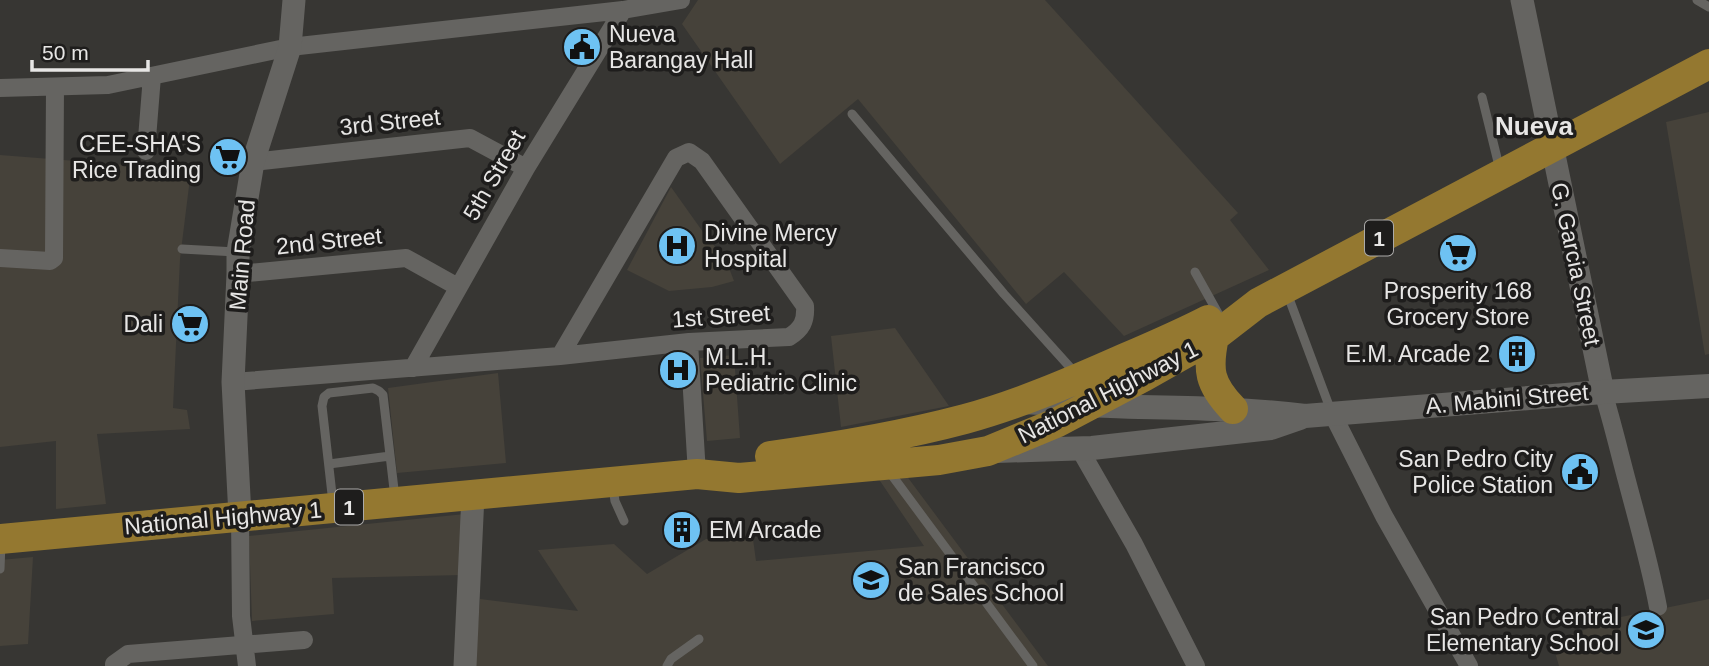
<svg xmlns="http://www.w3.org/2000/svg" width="1709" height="666" viewBox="0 0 1709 666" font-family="Arial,sans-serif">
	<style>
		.built { fill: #46423a }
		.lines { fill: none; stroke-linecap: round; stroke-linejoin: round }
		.service { stroke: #656461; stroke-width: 9 }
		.minor { stroke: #656461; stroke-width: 18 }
		.tertiary { stroke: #656461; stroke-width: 23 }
		.secondary { stroke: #656461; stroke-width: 24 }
		.trunk { stroke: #947830; stroke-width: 30 }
		.labels { text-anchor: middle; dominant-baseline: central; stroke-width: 7; stroke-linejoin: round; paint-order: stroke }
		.shield { fill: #1e1d1c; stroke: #abaaa9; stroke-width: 2 }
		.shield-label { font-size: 21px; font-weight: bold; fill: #e7e6e5 }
		.poi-label { font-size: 23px; fill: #e7e6e5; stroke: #1e1d1c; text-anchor: start }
		.street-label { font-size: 23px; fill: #e7e6e5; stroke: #1e1d1c }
		.quarter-label { font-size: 26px; font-weight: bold; fill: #e7e6e5; stroke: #1e1d1c }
	</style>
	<rect width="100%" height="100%" fill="#373633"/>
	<path class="built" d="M698 0H1045L1238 213 1230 220 1269 270 1124 336 1064 272 1026 304 858 99 780 164 682 24Z
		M1709 112V354L1705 355 1666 122Z
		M0 155 191 170 180 259 173 408 187 410 190 429 97 434 106 504 56 509V441L0 447Z
		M671 187 703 232 726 260 734 281 712 287 669 291 627 270Z
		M895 328 949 406 841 427 831 336Z
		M734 355 740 438 707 441 700 358Z
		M498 373 506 463 397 473 388 388Z
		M906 475 1048 666H475L480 599 578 611 538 550 614 544 647 574 706 539H753L756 561 924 546 878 478Z
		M465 514 463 575 332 578 334 614 252 621 249 536Z
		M33 557 28 644 0 646V560Z
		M1709 599V666H1559L1552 642 1616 618Z"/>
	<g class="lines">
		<path class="service" d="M1697 0 1709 7
			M1482 97 1500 170
			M852 114 1004 294 1077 375
			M182 249 236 252
			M1195 272 1219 315
			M1287 293 1331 411
			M329 464 390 456
			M888 470 1033 666
			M613 487 615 501 624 521
			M333 503 322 406 324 397 329 393 373 388 379 391 383 395 395 498
			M0 569 1 543
			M667 666 671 659 699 639"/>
		<path class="minor" d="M0 88 108 85 290 47 623 10 681 0
			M146 151 152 76
			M253 162 470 138 526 168
			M0 258 50 261 54 258 55 87
			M238 274 406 258 458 287
			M689 342 697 474
			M413 368 526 168 623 10
			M233 382 560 356 689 342 789 337C802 329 806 321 805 306L702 161 689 152 676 158 560 356
			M1603 392C1612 421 1619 451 1627 481 1638 523 1650 564 1658 607
			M1332 413 1384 516 1469 666
			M1079 448 1134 544 1196 666
			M240 516 241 616 247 666
			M114 666V664L128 654 304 640"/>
		<path class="tertiary" d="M1522 0 1603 392
			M240 516 233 382 238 274V252L253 162 290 47 294 0
			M465 666 473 495"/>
		<path class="secondary" d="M1022 402C1061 404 1100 406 1139 407 1195 408 1250 409 1305 416L1603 392 1709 386
			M996 451 1092 448 1271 428 1300 418"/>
		<path class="trunk" d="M1214 337C1207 370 1209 384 1233 409
			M770 456C836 447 901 436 965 419 1020 404 1073 381 1125 358 1153 346 1181 334 1208 320
			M0 539 697 474 739 478 939 460 988 451 1056 423 1145 376 1214 337 1258 303 1709 64"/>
	</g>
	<defs>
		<symbol id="civic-disc" viewBox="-11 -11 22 22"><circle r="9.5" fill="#6ec2f3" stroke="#1e1d1c"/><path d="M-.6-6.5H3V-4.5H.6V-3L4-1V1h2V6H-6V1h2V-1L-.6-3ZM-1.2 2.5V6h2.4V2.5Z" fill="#111"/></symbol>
		<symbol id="supermarket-disc" viewBox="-11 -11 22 22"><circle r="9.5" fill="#6ec2f3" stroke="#1e1d1c"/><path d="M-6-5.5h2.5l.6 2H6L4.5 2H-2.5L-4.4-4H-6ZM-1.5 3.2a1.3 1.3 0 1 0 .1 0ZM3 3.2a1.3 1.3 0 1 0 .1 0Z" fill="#111"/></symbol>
		<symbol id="hospital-disc" viewBox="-11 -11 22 22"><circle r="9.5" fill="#6ec2f3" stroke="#1e1d1c"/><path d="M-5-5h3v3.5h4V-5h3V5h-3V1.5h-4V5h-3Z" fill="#111"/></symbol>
		<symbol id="building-disc" viewBox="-11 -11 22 22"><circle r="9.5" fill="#6ec2f3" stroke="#1e1d1c"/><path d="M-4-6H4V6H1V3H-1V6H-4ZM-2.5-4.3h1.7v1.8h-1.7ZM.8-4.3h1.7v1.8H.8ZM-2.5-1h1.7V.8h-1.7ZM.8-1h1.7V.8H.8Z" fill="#111"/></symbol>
		<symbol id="school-disc" viewBox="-11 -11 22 22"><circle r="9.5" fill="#6ec2f3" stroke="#1e1d1c"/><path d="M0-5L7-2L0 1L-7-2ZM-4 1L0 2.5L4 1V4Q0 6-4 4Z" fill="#111"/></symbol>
	</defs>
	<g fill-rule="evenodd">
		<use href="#civic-disc" x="560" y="25" width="44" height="44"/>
		<use href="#supermarket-disc" x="206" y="135" width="44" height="44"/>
		<use href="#hospital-disc" x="655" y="224" width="44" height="44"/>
		<use href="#supermarket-disc" x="1436" y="231" width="44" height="44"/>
		<use href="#supermarket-disc" x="168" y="302" width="44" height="44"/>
		<use href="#building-disc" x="1495" y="332" width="44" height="44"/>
		<use href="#hospital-disc" x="656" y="348" width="44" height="44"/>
		<use href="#civic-disc" x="1558" y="450" width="44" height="44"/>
		<use href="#building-disc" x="660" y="508" width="44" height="44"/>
		<use href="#school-disc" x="849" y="558" width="44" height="44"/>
		<use href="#school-disc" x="1624" y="608" width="44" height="44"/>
	</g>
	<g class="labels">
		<g class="shield">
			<rect x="1365" y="220.5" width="28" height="35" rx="5"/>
			<rect x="335" y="489.5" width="28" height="35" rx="5"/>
		</g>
		<g class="shield-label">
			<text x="1379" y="238">1</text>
			<text x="349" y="507">1</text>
		</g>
		<g class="poi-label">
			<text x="609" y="34">Nueva<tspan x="609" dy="26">Barangay Hall</tspan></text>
			<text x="201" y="144" text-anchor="end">CEE-SHA'S<tspan x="201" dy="26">Rice Trading</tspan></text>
			<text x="704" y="233">Divine Mercy<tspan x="704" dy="26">Hospital</tspan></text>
			<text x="1458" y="291" text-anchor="middle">Prosperity 168<tspan x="1458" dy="26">Grocery Store</tspan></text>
			<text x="163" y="324" text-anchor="end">Dali</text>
			<text x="1490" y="354" text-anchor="end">E.M. Arcade 2</text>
			<text x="705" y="357">M.L.H.<tspan x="705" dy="26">Pediatric Clinic</tspan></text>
			<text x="1553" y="459" text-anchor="end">San Pedro City<tspan x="1553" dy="26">Police Station</tspan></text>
			<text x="709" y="530">EM Arcade</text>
			<text x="898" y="567">San Francisco<tspan x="898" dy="26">de Sales School</tspan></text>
			<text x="1619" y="617" text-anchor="end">San Pedro Central<tspan x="1619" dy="26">Elementary School</tspan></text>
		</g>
		<g class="street-label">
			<text transform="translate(390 122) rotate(-6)">3rd Street</text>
			<text transform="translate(494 175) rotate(-60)">5th Street</text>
			<text transform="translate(329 241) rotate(-6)">2nd Street</text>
			<text transform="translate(242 255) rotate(-85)">Main Road</text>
			<text transform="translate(1576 264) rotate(78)">G. Garcia Street</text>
			<text transform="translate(721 316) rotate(-4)">1st Street</text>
			<text transform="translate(1108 392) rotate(-27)">National Highway 1</text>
			<text transform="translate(1507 399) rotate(-5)">A. Mabini Street</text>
			<text transform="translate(223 518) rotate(-5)">National Highway 1</text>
		</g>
		<g class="quarter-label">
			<text x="1534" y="126">Nueva</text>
		</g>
	</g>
	<path d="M32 60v10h116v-10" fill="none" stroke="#e7e6e5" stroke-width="3.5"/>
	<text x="42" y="60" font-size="21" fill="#e7e6e5" stroke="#1e1d1c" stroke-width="5" paint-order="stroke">50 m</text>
</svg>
